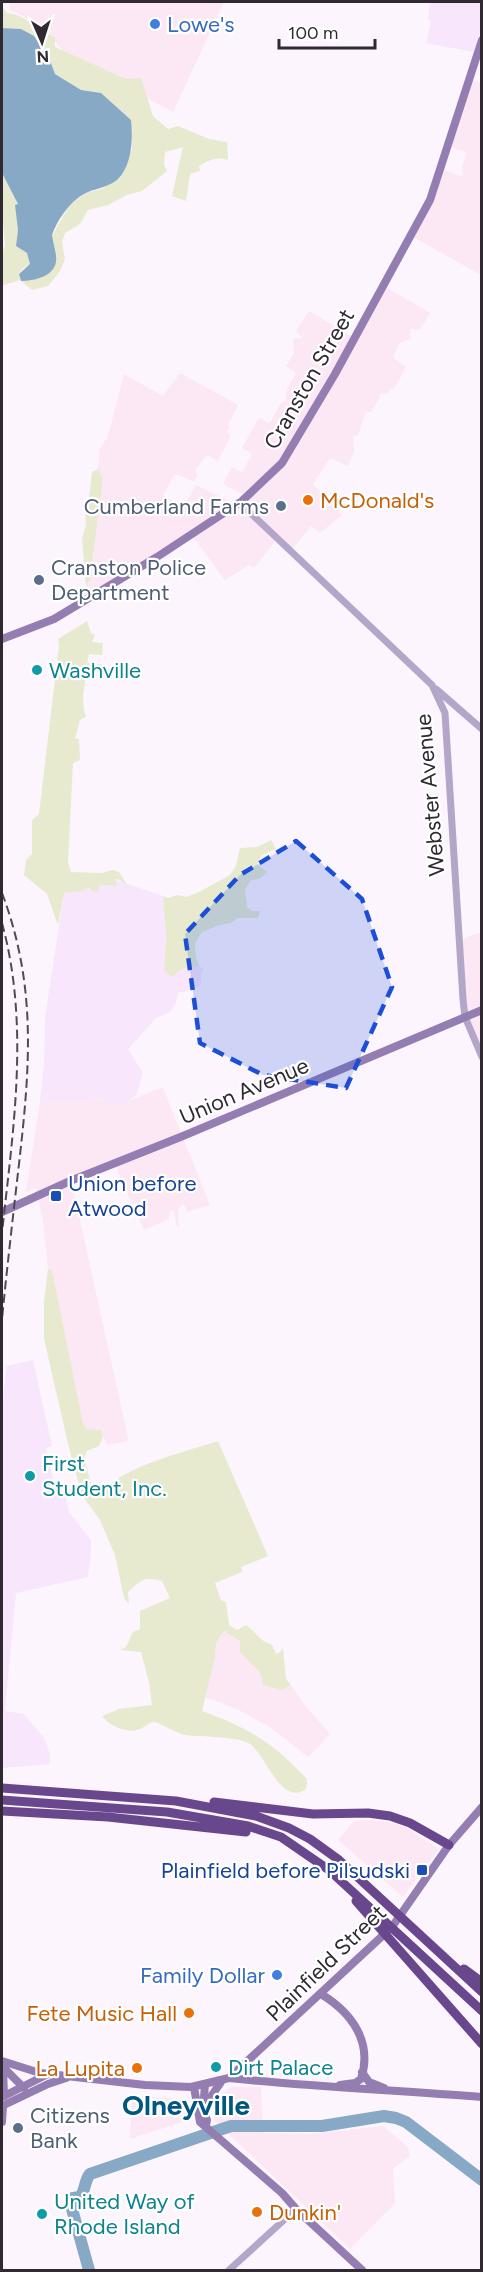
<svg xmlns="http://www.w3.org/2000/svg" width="483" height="2272" viewBox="0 0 483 2272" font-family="Figtree,sans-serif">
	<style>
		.commercial { fill: #fce7f5 }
		.built { fill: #f8e6fc }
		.green { fill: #e7eacf }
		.water { fill: #87a9c5 }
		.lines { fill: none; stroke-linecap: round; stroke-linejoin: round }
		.river { stroke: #87a9c5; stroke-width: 12 }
		.tertiary { stroke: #b4a6c8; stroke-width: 7 }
		.secondary { stroke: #947db0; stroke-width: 8 }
		.motorway { stroke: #69478d; stroke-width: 9 }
		.rail { stroke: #514a52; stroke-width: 2; stroke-dasharray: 9 4.5; stroke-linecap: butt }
		.marked { fill: #1d4ed8; fill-opacity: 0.2; stroke: #1d4ed8; stroke-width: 4.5; stroke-dasharray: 12 8; stroke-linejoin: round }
		.shop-dot { fill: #3f7fe0; stroke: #fff; stroke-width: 2 }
		.food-dot { fill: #e8710a; stroke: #fff; stroke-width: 2 }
		.service-dot { fill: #5c6f8a; stroke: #fff; stroke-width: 2 }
		.culture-dot { fill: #0f9aa8; stroke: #fff; stroke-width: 2 }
		.transit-dot { fill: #1a4fb4; stroke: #fff; stroke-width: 2 }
		.labels { text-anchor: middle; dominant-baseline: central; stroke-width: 4.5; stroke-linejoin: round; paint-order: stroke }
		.shop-label { font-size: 22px; fill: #366cbe; stroke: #fff; text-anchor: start }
		.street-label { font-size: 22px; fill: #302931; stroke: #fff }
		.food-label { font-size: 22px; fill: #c56008; stroke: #fff; text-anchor: start }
		.service-label { font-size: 22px; fill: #4e5e75; stroke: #fff; text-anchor: start }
		.culture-label { font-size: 22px; fill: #0d838f; stroke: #fff; text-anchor: start }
		.transit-label { font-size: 22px; fill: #164399; stroke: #fff; text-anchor: start }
		.district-label { font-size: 28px; font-weight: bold; fill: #005782; stroke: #fff }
	</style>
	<rect width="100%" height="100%" fill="#fcf5fe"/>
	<path class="commercial" d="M9 2H224L173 112 65 55 45 27 10 10Z
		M471 80 481 83V275L411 236 442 169 463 177 462 167 467 153 451 147Z
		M384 286 430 313 420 330 410 329 411 339 399 343 393 358 406 367 398 382 394 388 390 389 389 393 380 394 379 399 371 412H366L358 435 353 436 354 451 348 466 330 458 313 484 342 515 320 533 311 526 291 551 277 539 254 568 249 565 225 580 193 537 90 599 86 586 90 579 102 487V476L98 469 100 449 108 436 124 374 163 396 180 373 238 405 228 425 230 428 226 432 230 434V437L218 461 207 455 196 469 197 477 193 481 175 474 163 495 183 507 196 485 238 505 247 497 223 484 232 467 242 472 252 454 242 448 259 418 270 423 280 404 286 400V391L296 373 286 366 294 353 293 339 303 338 296 331 309 311 353 337Z
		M481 932V1058L465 1019 459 941Z
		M160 1088H163L210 1205 187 1212 185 1206 182 1204 178 1211 179 1227H177L174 1212 170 1210 169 1219 144 1230 114 1163 71 1179 128 1438V1441L107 1445 101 1430 87 1429 83 1423 52 1270 48 1269 43 1220 36 1188 26 1192 40 1101H85L99 1097 102 1101H128Z
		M224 1631 240 1641 256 1670 261 1674 263 1685 282 1690 291 1685 303 1703 330 1734 308 1757 270 1727 237 1709 205 1697 215 1657 216 1643Z
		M372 1820 390 1822 407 1828 439 1849 403 1897 338 1840 354 1821Z
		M232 2087H261L263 2133 311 2134 383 2126 408 2147 410 2156 393 2169 395 2203 350 2249 214 2120V2102L216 2096Z
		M132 2096 185 2099 194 2118 130 2139Z"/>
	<path class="built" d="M430 2H481V29L473 52 426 43 431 21 428 20Z
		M114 879 163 896 166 936 164 971 180 970 189 966H199L204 969 201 973V985L184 992H178L176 1003 170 1012 156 1018 128 1049 143 1073 136 1095 127 1102 117 1105 107 1104 99 1097 85 1101H40L44 1064 45 1017 64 893 82 891 89 887 98 888 100 885 117 886Z
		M33 1360 52 1446 46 1448 56 1493 65 1492 69 1512 91 1540V1551L88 1577 16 1593 5 1711 24 1714 44 1738 50 1754V1764L2 1768V1408L7 1366Z"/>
	<path class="green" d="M2 6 7 13C26 15 38 30 55 37V47L126 79 141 78 153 116 168 129 178 126 209 139 227 142 228 160C217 156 209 160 199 166L200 171 190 174 186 201 172 196 183 147 165 152 164 165 167 171 142 191 127 195 108 205 88 210 80 224 65 233 62 242 65 259 60 271 48 286 32 290 20 280 4 285 2 284V256L5 245 2 208V173L18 204 16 205 18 230 16 246 27 253 30 264 22 269 19 274 20 280 57 257 52 236 70 204 86 193 104 188 132 150 131 120 101 93 81 90 55 74 49 58 21 29 2 28Z
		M98 469 102 476V487L90 579 86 586 82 538 86 525 85 510 89 501 92 472Z
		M87 621 91 633 95 635 92 642 103 643 102 655 89 654 87 663 102 664 101 669 87 668C85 684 80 702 86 717L80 720 75 738 79 739 80 760 73 763 68 862 71 872 102 873 113 870 119 872 126 883 125 884 120 880 115 879 117 886 100 885 97 892 92 891 89 887 83 891 64 893 58 925 47 894 24 875 26 860 32 854V820L39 814 59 645 58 639Z
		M271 840 276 849 262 855 257 864 267 872 261 878 250 881 245 890 247 907 252 911H260L258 918H238L231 923 220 925 202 932 195 943 196 957 199 966C187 966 181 968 173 977L164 971 166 936 163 896 168 898 178 895 186 897 197 893 230 875 236 866 240 848 257 847Z
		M48 1269 52 1270 83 1423 87 1429 101 1430 103 1437 99 1446 87 1451 84 1458 93 1491 91 1494 96 1493 101 1495C116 1468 188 1451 218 1441L268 1556 241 1567 242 1572 215 1583 221 1600 226 1602 229 1625 237 1630 246 1625C257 1633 258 1640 272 1645L276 1654 280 1652 283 1648 286 1679 291 1685 282 1690 263 1685 261 1674 240 1652V1641L224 1631 216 1643 215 1657 202 1711C249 1728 273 1743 307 1779L306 1789C281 1807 265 1754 250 1744 238 1736 201 1737 185 1735 176 1733 164 1725 155 1722 149 1722 148 1725 142 1728 130 1735 110 1727 102 1716L119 1709 152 1705 149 1682 141 1652 120 1650 126 1647 133 1632 140 1629V1611L170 1598 162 1581C142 1575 141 1581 128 1592L129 1604 124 1598 115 1555 100 1520 82 1495 70 1452 44 1339V1302Z"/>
	<path class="water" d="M2 28 21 29 34 36 49 58 55 74 81 90 101 93 131 120C133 139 132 165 118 179 109 187 98 188 88 192 71 199 58 219 52 235 53 242 55 248 56 255 59 275 37 281 21 281L19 274 30 264 27 253 16 246 18 230 15 205 18 204 2 173Z"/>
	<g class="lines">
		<path class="river" d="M89 2270 72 2209 73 2198 80 2197C86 2190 84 2181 90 2174L231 2126H322L384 2116 396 2118 406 2122 482 2180"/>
		<path class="tertiary" d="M240 503 432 685 445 713 463 999 465 1017 482 1057
			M436 689 482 729
			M229 2270 296 2209"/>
		<path class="secondary" d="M2 639 54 619 157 557 242 501 282 463 335 374 430 200 482 40
			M2 1212 70 1181 183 1136 482 1010
			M321 1994C352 2013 373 2042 361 2079L355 2083 340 2085
			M2 2061 40 2073 145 2085 191 2087 229 2078 392 1927 449 1845 482 1807
			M2 2066 24 2088
			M3 2068 4 2096
			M362 2072 369 2082 384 2088
			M229 2078C313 2087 397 2090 482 2097
			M205 2085 203 2109 207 2120 206 2125
			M194 2087 200 2122 282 2193 296 2209 362 2270
			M2 2097 46 2075
			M2 2106 48 2084 66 2078
			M206 2110 210 2098 221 2082
			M2 2122 3 2106"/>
		<path class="motorway" d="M2 1788 176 1801 256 1816 289 1828 310 1839 339 1860 482 1992
			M2 1800 167 1812 248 1826 281 1837 329 1870 482 2011
			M214 1802 313 1814 368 1813 390 1816 410 1823 449 1845
			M2 1811 108 1817 246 1832
			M356 1901 482 2044
			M464 1969 482 1982"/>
		<path class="rail" d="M2 893C37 986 30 1067 19 1164 13 1216 7 1268 2 1319
			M2 923C30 1026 13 1129 2 1233"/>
	</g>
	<path class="marked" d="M296 841 362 899 392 987 346 1088 263 1075 200 1043 185 934 240 875Z"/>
	<g class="shop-dot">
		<circle cx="155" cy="24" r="6"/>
		<circle cx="277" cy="1975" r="6"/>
	</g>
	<g class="food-dot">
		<circle cx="308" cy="500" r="6"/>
		<circle cx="189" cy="2013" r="6"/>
		<circle cx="137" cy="2068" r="6"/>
		<circle cx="257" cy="2212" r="6"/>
	</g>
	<g class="service-dot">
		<circle cx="281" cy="506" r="6"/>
		<circle cx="39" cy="580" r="6"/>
		<circle cx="18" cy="2128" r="6"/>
	</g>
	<g class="culture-dot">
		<circle cx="37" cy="670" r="6"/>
		<circle cx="30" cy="1476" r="6"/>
		<circle cx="216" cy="2067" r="6"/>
		<circle cx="42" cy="2214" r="6"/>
	</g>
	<g class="transit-dot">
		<rect x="50" y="1190" width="12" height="12" rx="3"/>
		<rect x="416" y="1864" width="12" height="12" rx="3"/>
	</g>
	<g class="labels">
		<g class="shop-label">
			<text x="167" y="24">Lowe's</text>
			<text x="265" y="1975" text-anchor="end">Family Dollar</text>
		</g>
		<g class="street-label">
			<text transform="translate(309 379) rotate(-60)">Cranston Street</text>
			<text transform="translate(430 795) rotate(-95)">Webster Avenue</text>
			<text transform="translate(244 1091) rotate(-23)">Union Avenue</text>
			<text transform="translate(326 1963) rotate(-44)">Plainfield Street</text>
		</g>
		<g class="food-label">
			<text x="320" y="500">McDonald's</text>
			<text x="177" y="2013" text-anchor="end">Fete Music Hall</text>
			<text x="125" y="2068" text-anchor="end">La Lupita</text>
			<text x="269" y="2212">Dunkin'</text>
		</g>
		<g class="service-label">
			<text x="269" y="506" text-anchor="end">Cumberland Farms</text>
			<text x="51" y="567">Cranston Police<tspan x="51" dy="25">Department</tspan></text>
			<text x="30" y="2115">Citizens<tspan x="30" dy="25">Bank</tspan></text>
		</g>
		<g class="culture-label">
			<text x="49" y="670">Washville</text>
			<text x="42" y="1463">First<tspan x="42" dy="25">Student, Inc.</tspan></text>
			<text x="228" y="2067">Dirt Palace</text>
			<text x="54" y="2201">United Way of<tspan x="54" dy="25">Rhode Island</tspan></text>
		</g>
		<g class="transit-label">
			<text x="68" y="1183">Union before<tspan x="68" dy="25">Atwood</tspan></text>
			<text x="410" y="1870" text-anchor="end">Plainfield before Pilsudski</text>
		</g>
		<g class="district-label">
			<text x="186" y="2105">Olneyville</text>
		</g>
	</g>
	<rect width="483" height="2272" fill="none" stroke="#302931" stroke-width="6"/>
	<g transform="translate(42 42) rotate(177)" stroke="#ffffff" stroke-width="4.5" paint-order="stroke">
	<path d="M0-4.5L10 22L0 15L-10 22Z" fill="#302931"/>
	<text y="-9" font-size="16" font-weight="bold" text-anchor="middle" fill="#302931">N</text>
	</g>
	<path d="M279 39v9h96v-9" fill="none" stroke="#302931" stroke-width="3"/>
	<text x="288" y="39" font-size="18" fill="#302931" stroke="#ffffff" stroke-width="4.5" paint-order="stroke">100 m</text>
</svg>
